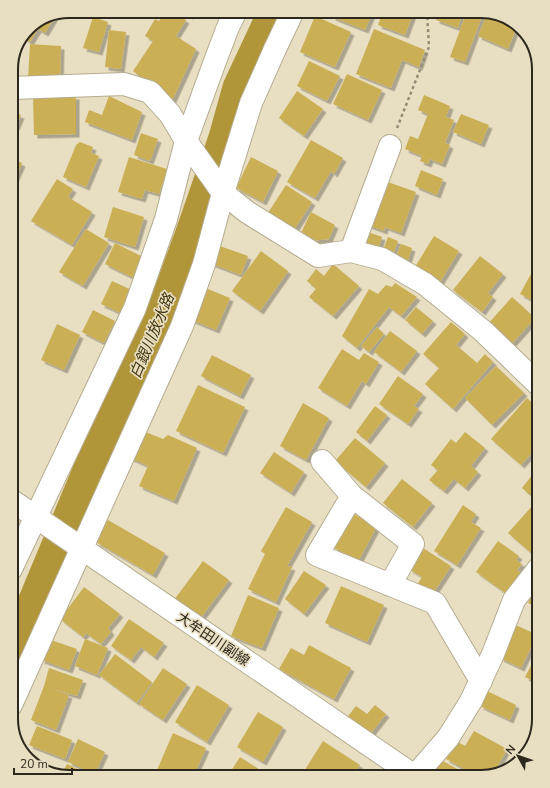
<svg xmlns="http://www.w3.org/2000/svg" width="550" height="788" viewBox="0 0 550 788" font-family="'Nunito Sans','Noto Sans JP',sans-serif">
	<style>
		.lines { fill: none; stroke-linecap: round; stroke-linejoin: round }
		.river { stroke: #b09539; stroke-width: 35 }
		.building { fill: #caaf54; filter: url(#shadow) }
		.minor-casing { stroke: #b5ac90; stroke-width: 24 }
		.primary-casing { stroke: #b5ac90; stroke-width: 24 }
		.path { stroke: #928b76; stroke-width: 2.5; stroke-dasharray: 3 3; stroke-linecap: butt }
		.minor { stroke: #fff; stroke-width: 22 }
		.primary { stroke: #fff; stroke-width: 22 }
		.labels { text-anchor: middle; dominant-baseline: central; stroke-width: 3.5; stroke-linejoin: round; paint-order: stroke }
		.street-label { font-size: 14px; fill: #2c281d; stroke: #e8dec1 }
		.water-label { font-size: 15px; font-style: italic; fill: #41350e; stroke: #e8dec1 }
		.rim { fill: none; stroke: #2c281d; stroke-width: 2 }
	</style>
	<defs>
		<filter id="shadow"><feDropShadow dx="3.5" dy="3.5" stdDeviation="0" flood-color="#0004"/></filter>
	</defs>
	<rect width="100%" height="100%" fill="#e8dec1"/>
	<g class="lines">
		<path class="river" d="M11 653 32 610 90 471 160 323 192 236 226 138 240 88 276 11"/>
	</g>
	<path class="building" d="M165 11H171L186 20 176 36 196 49 172 101 133 71 153 41 145 36 155 19 159 21Z
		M181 11H193L190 16Z
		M334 11H373L365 30 332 17Z
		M383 11H414L405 35 378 25Z
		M439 11H463L458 28 436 20Z
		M467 11H484L465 62 450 57Z
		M488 12 510 19 517 26 508 49 478 36Z
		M55 16 45 33 38 29 30 42 24 38 31 26Z
		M315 16 351 32 335 67 300 52Z
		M93 17 108 22 99 52 83 48Z
		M374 29 425 50 419 67 402 60 391 88 356 74Z
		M109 30 126 32 121 69 105 67Z
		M30 44 61 46 60 80 28 79Z
		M309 61 340 76 327 101 297 86Z
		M347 74 382 90 368 120 333 104Z
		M297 91 323 109 304 136 279 118Z
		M424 95 450 106 446 117 454 120 445 143 450 145 442 164 430 159 428 164 420 161 422 156 405 149 410 136 418 139 428 114 418 110Z
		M76 96V134L34 135 33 97Z
		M109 96 142 112 132 140 85 122 89 110 102 115Z
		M11 112 21 115 16 127 11 125Z
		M461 114 489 125 481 144 453 132Z
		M141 133 158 139 150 161 134 155Z
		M311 140 343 158 334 174 331 171 315 198 287 182Z
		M80 142 93 147 91 153 99 156 86 187 63 177 76 145Z
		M129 157 167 169 159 194 145 190 142 199 118 192Z
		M251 157 278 171 263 202 236 188Z
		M11 158 22 163 11 188Z
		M421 170 443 179 437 195 415 186Z
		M57 179 73 189 68 197 92 212 72 245 31 221Z
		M385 181 416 192 401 233 385 227 384 231 368 225Z
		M286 185 312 202 292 233 266 216Z
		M113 207 144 217 135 247 104 237Z
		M311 212 335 225 329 239 310 241 300 235Z
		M86 229 109 243 83 286 59 272Z
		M365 231 382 237 377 253 359 246Z
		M434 236 459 251 440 282 415 267Z
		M388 237 398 241 392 257 382 253Z
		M115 243 145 258 134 278 105 264Z
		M401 244 412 248 407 263 395 259Z
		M217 245 248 256 241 275 210 263Z
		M261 251 288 271 260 311 232 291Z
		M480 256 503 274 488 293 493 297 482 312 453 290Z
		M333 264 359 286 333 316 309 297 316 289 307 281 316 269 324 276Z
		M532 272 539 276V304L520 294Z
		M112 281 134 291 123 314 101 304Z
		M395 283 417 297 401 316 389 307 357 348 342 336 369 289 378 294 386 285 392 287Z
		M203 287 230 298 216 330 189 319Z
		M512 297 535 318 510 346 487 325Z
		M416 307 433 321 422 334 405 320Z
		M93 310 115 321 104 343 82 332Z
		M451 322 465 334 456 345 477 363 485 354 493 362 453 409 425 384 439 368 423 354Z
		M57 324 80 335 64 370 41 360Z
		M377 327 384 334 369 352 361 346Z
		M390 331 417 351 401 372 374 352Z
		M342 349 359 360 364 353 379 362 366 384 362 381 347 406 318 388Z
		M212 355 251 375 240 396 201 376Z
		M496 366 524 393 492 425 465 398Z
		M398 376 423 394 414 406 419 409 408 424 379 404Z
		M198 385 245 407 223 453 176 431Z
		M527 398 539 409V445L521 465 491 439Z
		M303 403 329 418 306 460 280 446Z
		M375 406 387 415 367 441 356 432Z
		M138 429 163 439 168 435 197 448 174 501 139 486 148 466 126 456Z
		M465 432 485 448 471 466 478 472 465 488 454 479 444 491 429 480 438 470 431 465 451 439 456 443Z
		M355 438 385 463 366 487 335 461Z
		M274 452 304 472 291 493 260 473Z
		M536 470 539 472 538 502 522 488Z
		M402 479 432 503 413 527 383 503Z
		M463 505 476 514 471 522 481 528 457 565 434 551Z
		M533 505 539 509V560L508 533Z
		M286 507 312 522 287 566 292 567 276 602 248 589 265 554 261 551Z
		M352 513 377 526 359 560 334 548Z
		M108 520 165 553 153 575 96 542Z
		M498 541 519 556 516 560 522 564 517 570 522 574 507 594 476 572Z
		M423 548 451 566 432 595 417 585 422 577 409 569Z
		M203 561 229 580 200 619 174 600Z
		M304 571 326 585 304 614 285 599Z
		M539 581V608L528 603Z
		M341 586 384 605 367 642 325 623Z
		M84 587 120 614 108 628 111 632 101 644 86 633 83 637 60 619Z
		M248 595 279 608 262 648 231 636Z
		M129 619 164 643 154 657 141 647 131 660 111 646Z
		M516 625 537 635 521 668 500 658Z
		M48 639 77 649 69 670 41 660Z
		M85 639 108 648 97 675 75 666Z
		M309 645 351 668 334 699 279 669 291 648 304 655Z
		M115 654 152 682 137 703 99 675Z
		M536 656 539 657V684L525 677Z
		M49 668 83 680 77 696 50 688 69 695 56 730 31 720 44 686Z
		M163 668 187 684 163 720 139 704Z
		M197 685 229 705 207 742 175 722Z
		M487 691 516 705 510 720 480 706Z
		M375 705 386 714 367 738 345 720 356 706 367 714Z
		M258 712 283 727 263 762 237 747Z
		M37 726 72 740 65 759 29 745Z
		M474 731 507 749 494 773 479 777 446 759 456 741 465 746Z
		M173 733 206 748 193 777H154Z
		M78 739 105 752 95 774 68 762Z
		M323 741 360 765 352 777H302L301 776Z
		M240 757 271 777H227Z
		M441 760 472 777H437L433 775Z
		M67 764 94 777H66L61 775Z"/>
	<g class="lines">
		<defs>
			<path id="minor" d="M11 88 124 84 150 92 170 114 186 141 223 193 247 212 318 256 351 251 382 259 425 284 483 331 539 385
				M351 251 390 146
				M322 461 352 496 413 544 390 585
				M352 496 317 555 435 603 481 681
				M11 569 135 308 166 219 186 141 214 64 228 27 236 11
				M11 705 182 326 204 264 223 193 251 103 275 49 293 11
				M414 777 448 738 471 701 493 654 514 600 539 568"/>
			<path id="primary" d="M11 500 416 777"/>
		</defs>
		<use href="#minor" class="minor-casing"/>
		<use href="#primary" class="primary-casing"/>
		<path class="path" d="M397 128 429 47 427 11"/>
		<use href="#minor" class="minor"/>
		<use href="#primary" class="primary"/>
	</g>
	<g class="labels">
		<g class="street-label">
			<text transform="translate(213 639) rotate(34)">大牟田川副線</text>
		</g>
		<g class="water-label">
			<text transform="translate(152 336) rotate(-67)">白銀川放水路</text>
		</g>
	</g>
	<path d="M0 0H550V788H0ZM69 18H481A51 51 0 0 1 532 69V719A51 51 0 0 1 481 770H69A51 51 0 0 1 18 719V69A51 51 0 0 1 69 18Z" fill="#e8dec1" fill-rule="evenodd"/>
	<path class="rim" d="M69 18H481A51 51 0 0 1 532 69V719A51 51 0 0 1 481 770H69A51 51 0 0 1 18 719V69A51 51 0 0 1 69 18Z"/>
	<g transform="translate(518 756) rotate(310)" stroke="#e8dec1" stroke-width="3" paint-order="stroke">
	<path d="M0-3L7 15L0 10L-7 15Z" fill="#2c281d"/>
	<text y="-6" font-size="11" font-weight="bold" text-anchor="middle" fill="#2c281d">N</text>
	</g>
	<path d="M14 768v6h58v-6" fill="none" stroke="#2c281d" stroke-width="2"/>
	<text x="20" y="768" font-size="12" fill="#2c281d" stroke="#e8dec1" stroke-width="3" paint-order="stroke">20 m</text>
</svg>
